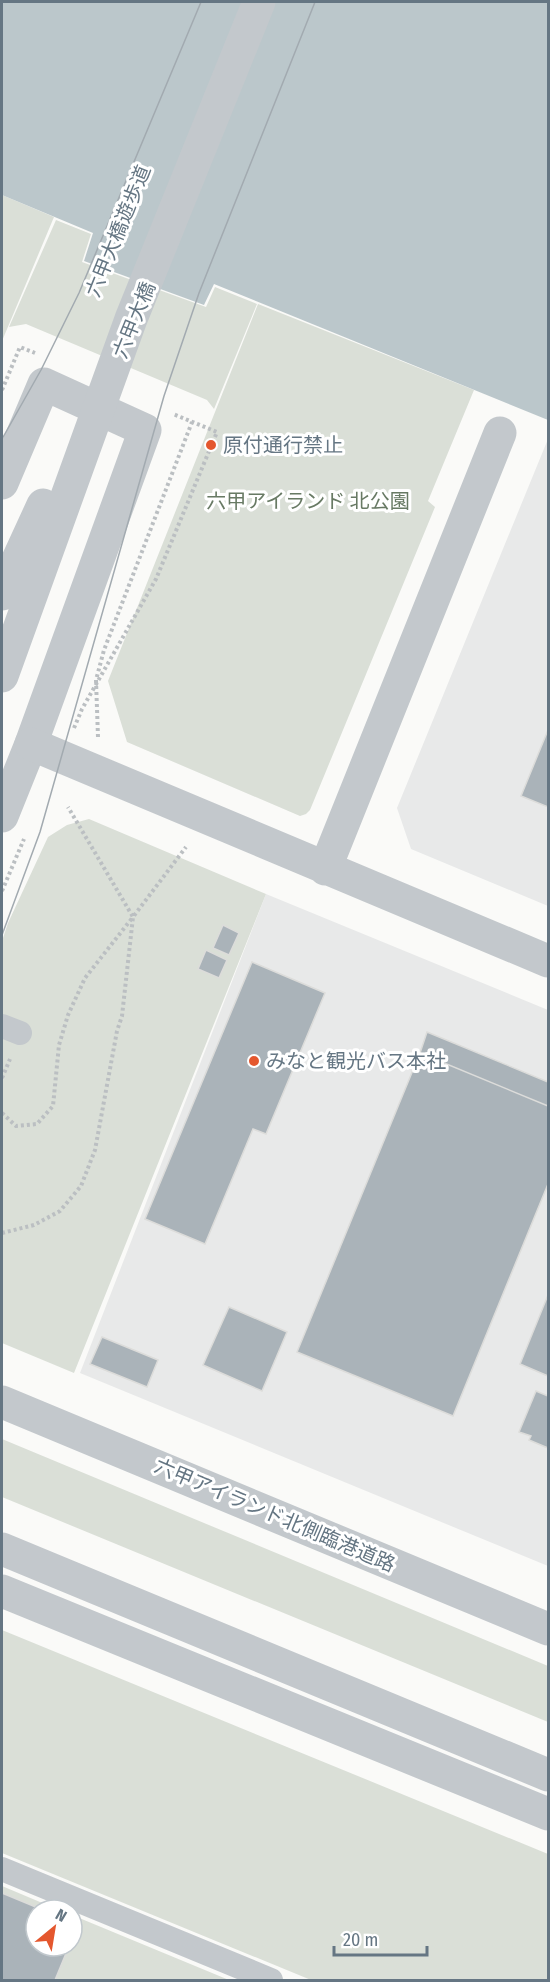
<svg xmlns="http://www.w3.org/2000/svg" width="550" height="1982" viewBox="0 0 550 1982" font-family="'Fira Sans Condensed','Noto Sans JP',sans-serif">
	<style>
		.built { fill: #e8e9e9 }
		.green { fill: #dadfd7 }
		.water { fill: #bbc7cb }
		.building { fill: #aab3b9; stroke: #dcdcda; stroke-width: 1.5 }
		.lines { fill: none; stroke-linecap: round; stroke-linejoin: round }
		.path { stroke: #bbbfc2; stroke-width: 4; stroke-dasharray: 3 3; stroke-linecap: butt }
		.pedestrian { stroke: #c3c8cc; stroke-width: 24 }
		.minor { stroke: #c3c8cc; stroke-width: 33 }
		.tertiary { stroke: #c3c8cc; stroke-width: 33 }
		.tram { stroke: #a2aab0; stroke-width: 1.5 }
		.poi-dot { fill: #e4572e; stroke: #fff; stroke-width: 2 }
		.labels { text-anchor: middle; dominant-baseline: central; stroke-width: 6; stroke-linejoin: round; paint-order: stroke }
		.street-label { font-size: 20px; fill: #657683; stroke: #fff }
		.poi-label { font-size: 20px; fill: #657683; stroke: #fff; text-anchor: start }
		.park-label { font-size: 20px; fill: #687a64; stroke: #fff }
	</style>
	<rect width="100%" height="100%" fill="#fafaf8"/>
	<path class="built" d="M548 439V906L411 849 397 808Z
		M266 894 548 1010V1566L80 1373Z"/>
	<path class="green" d="M2 195 54 217 2 341Z
		M56 220 91 234 82 262 206 307 215 287 257 304 214 409 207 400 26 324 9 327Z
		M258 304 474 390 428 501 435 507 310 810 306 814 300 816 127 742 108 681Z
		M89 819 266 894 74 1373 2 1343V941L8 923 48 837 67 825Z
		M2 1439 548 1666V1722L2 1497Z
		M2 1630 548 1854V1980H311L2 1853Z
		M2 1886 59 1910H36V1946H72V1915L229 1980H2Z"/>
	<path class="water" d="M2 2H548V420L214 284 204 305 84 261 93 233 2 195Z"/>
	<path class="building" d="M548 730V807L521 796Z
		M223 925 239 933 229 955 213 948Z
		M206 950 227 960 219 978 198 969Z
		M252 962 325 993 266 1134 253 1129 205 1244 145 1219Z
		M427 1032 548 1082V1106L420 1053Z
		M420 1053 548 1106V1184L453 1416 297 1352Z
		M548 1295V1376L520 1364Z
		M229 1307 287 1332 262 1391 203 1365Z
		M102 1337 158 1360 147 1387 90 1364Z
		M536 1391 548 1396V1448L529 1440 531 1436 519 1432Z
		M2 1893 43 1910H36V1946H69L55 1980H2Z"/>
	<g class="lines">
		<path class="path" d="M2 390 20 347 35 353
			M74 728 82 709 156 579 217 432 173 414
			M98 737 96 680 104 650 192 422
			M2 891 24 839
			M2 1078 10 1059
			M2 1113 16 1126 37 1124 53 1106 59 1045 68 1015 85 978 133 917 68 807
			M2 1233 34 1225 60 1211 81 1186 95 1150 117 1031 122 1016 133 917 186 847"/>
		<path class="pedestrian" d="M2 1026 20 1033
			M2 1869 271 1980"/>
		<path class="minor" d="M2 483 44 384 145 430 31 744 2 816"/>
		<path class="tertiary" d="M2 594 43 505
			M2 676 131 319 259 2
			M31 744 548 961
			M325 869 500 433
			M2 1402 548 1629
			M2 1549 548 1775
			M2 1591 548 1814"/>
		<path class="tram" d="M2 439 41 370 79 293 201 2
			M2 935 40 832 164 396 199 293 315 2"/>
	</g>
	<g class="poi-dot">
		<circle cx="211" cy="445" r="6"/>
		<circle cx="254" cy="1061" r="6"/>
	</g>
	<g class="labels">
		<g class="street-label">
			<text transform="translate(118 231) rotate(-68)">六甲大橋遊歩道</text>
			<text transform="translate(134 320) rotate(-68)">六甲大橋</text>
			<text transform="translate(275 1515) rotate(23)">六甲アイランド北側臨港道路</text>
		</g>
		<g class="poi-label">
			<text x="223" y="445">原付通行禁止</text>
			<text x="266" y="1061">みなと観光バス本社</text>
		</g>
		<g class="park-label">
			<text x="308" y="501">六甲アイランド 北公園</text>
		</g>
	</g>
	<rect width="550" height="1982" fill="none" stroke="#657683" stroke-width="6"/>
	<g transform="translate(54 1928) rotate(30)"><circle r="28" fill="#ffffff" stroke="#c1c8cd" stroke-width="1.5"/>
	<path d="M0-4.5L10 22L0 15L-10 22Z" fill="#e4572e"/>
	<text y="-9" font-size="16" font-weight="bold" text-anchor="middle" fill="#657683">N</text>
	</g>
	<path d="M334 1946v9h93v-9" fill="none" stroke="#657683" stroke-width="3"/>
	<text x="343" y="1946" font-size="18" fill="#657683" stroke="#ffffff" stroke-width="4.5" paint-order="stroke">20 m</text>
</svg>
